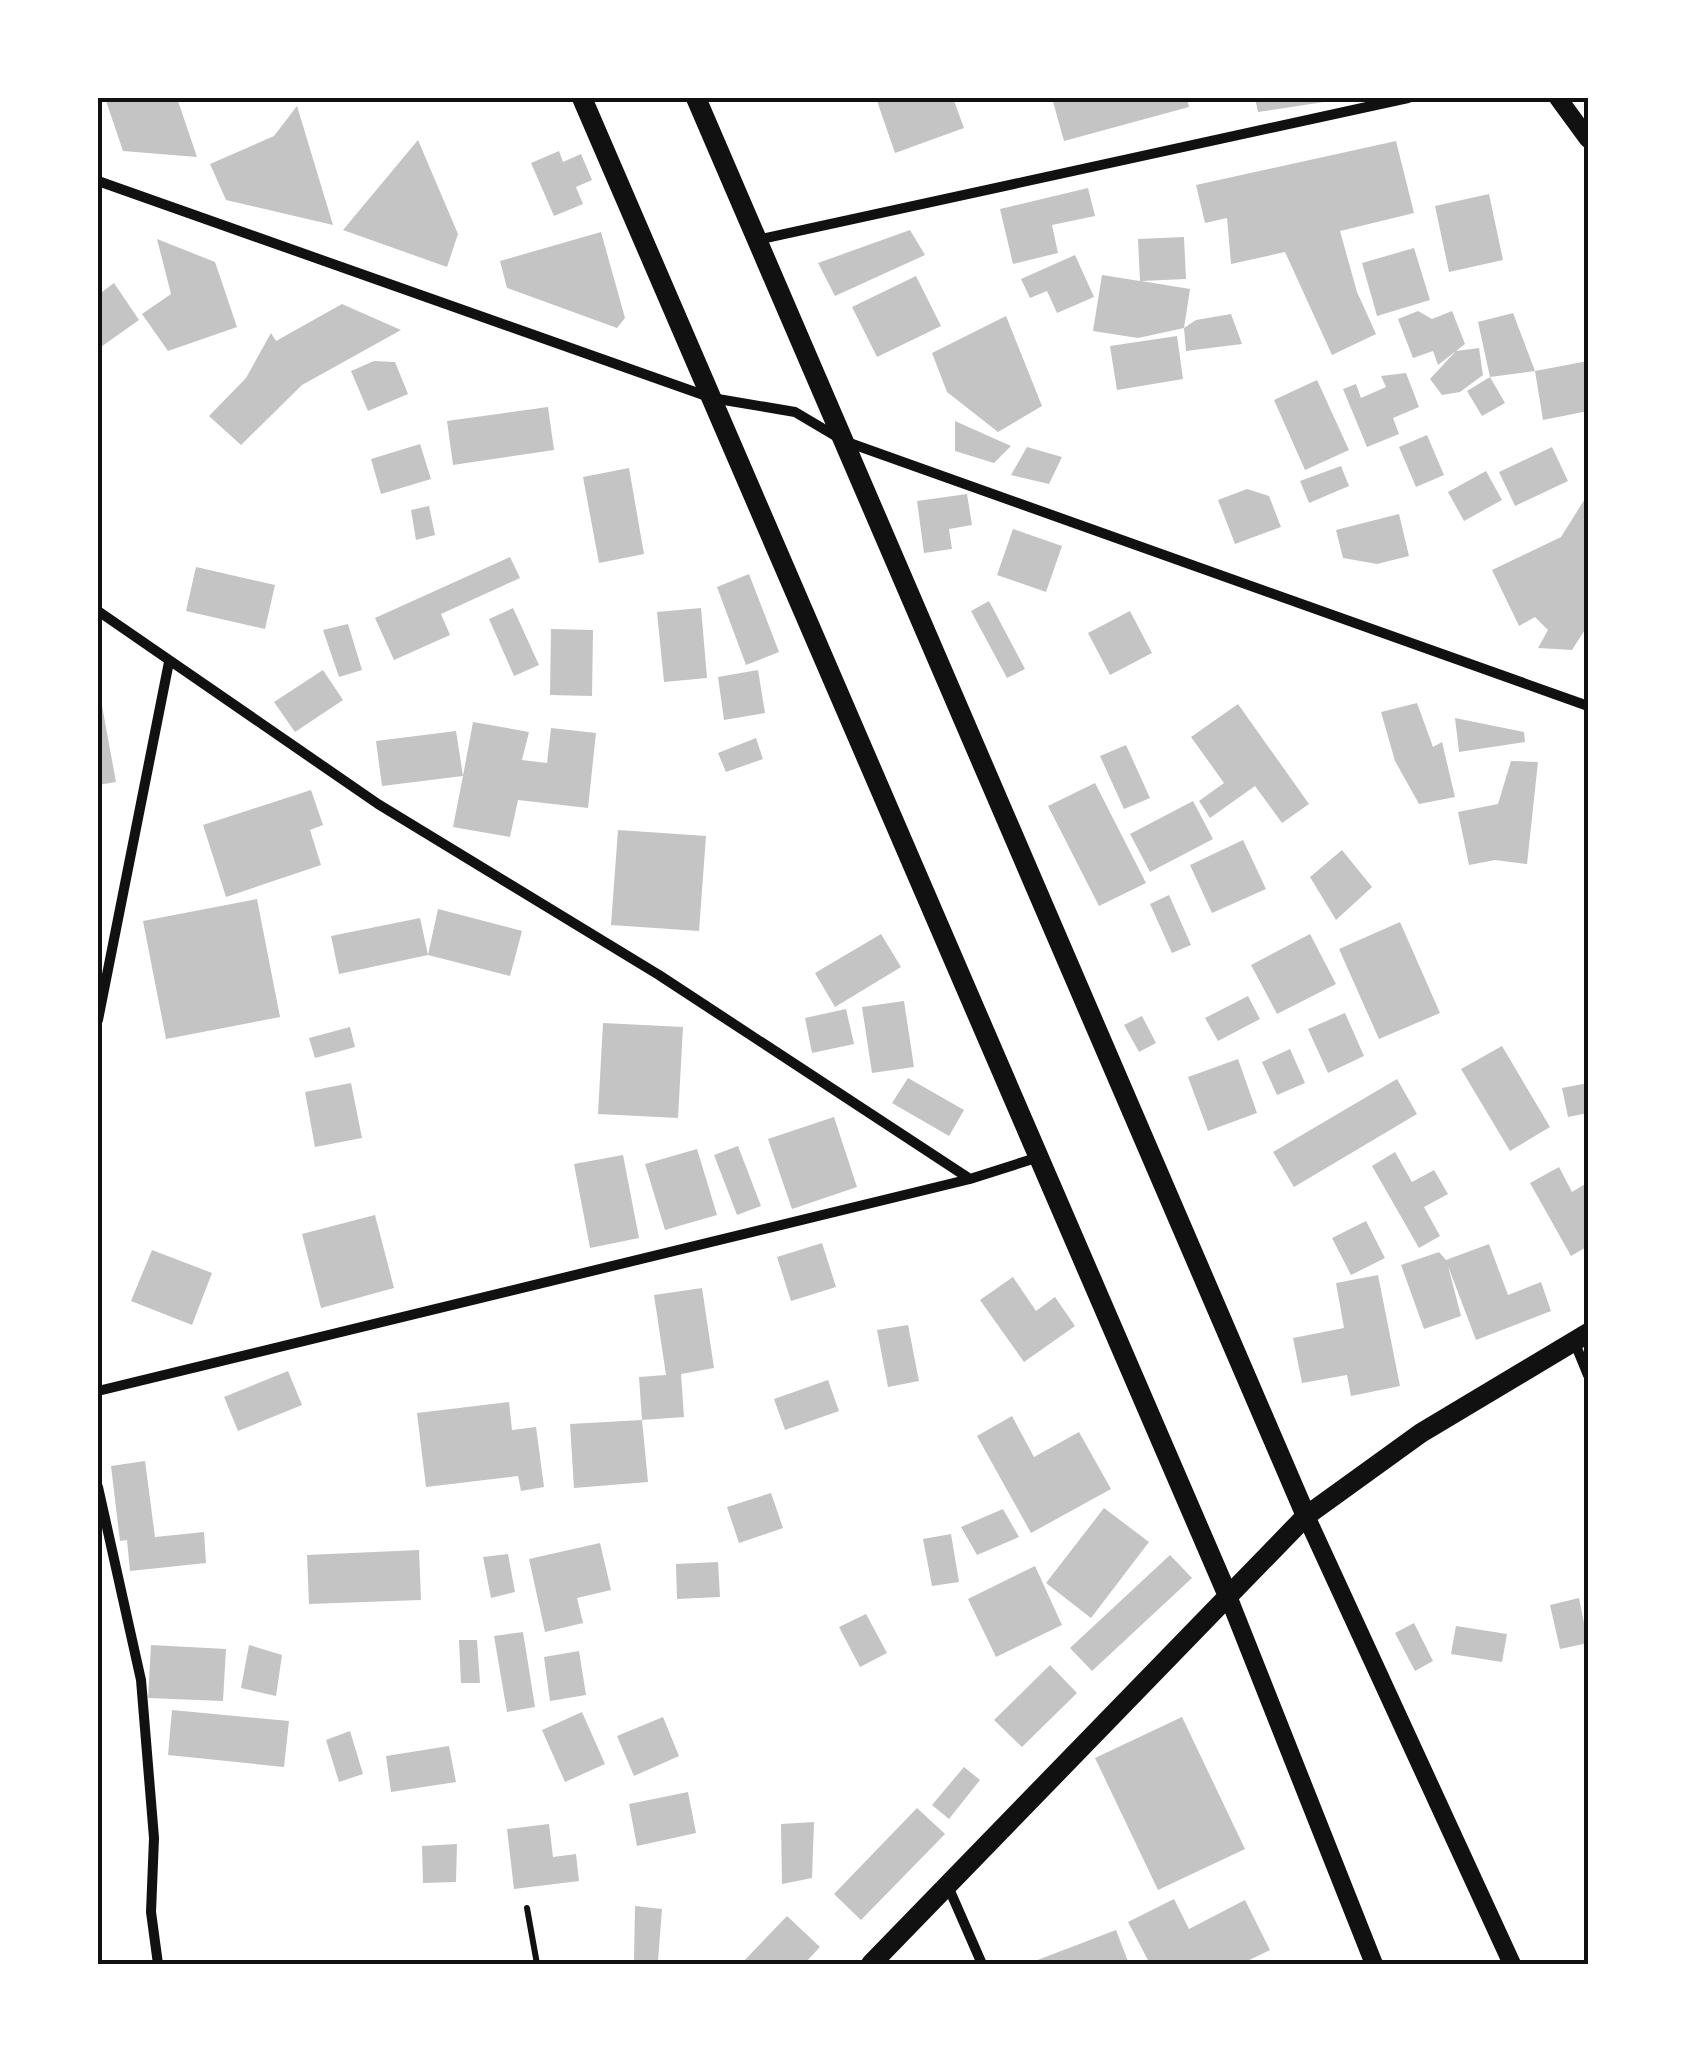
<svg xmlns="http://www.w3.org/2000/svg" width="1686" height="2062" viewBox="0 0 1686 2062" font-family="'PT Sans',sans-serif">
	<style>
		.building { fill: #c4c4c4 }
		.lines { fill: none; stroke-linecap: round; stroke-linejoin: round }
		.path { stroke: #111; stroke-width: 6 }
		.minor { stroke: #111; stroke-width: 10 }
		.tertiary { stroke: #111; stroke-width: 18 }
		.secondary { stroke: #111; stroke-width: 20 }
		.neatline { fill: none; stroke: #111; stroke-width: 4 }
	</style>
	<rect width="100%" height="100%" fill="#fff"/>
	<path class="building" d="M105 98H177L197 157 123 151Z
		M876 98H953L964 128 895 153Z
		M1052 98H1187L1189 107 1064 141Z
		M1255 98H1324V102L1258 112Z
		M297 106 333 225 226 200 210 164 274 136Z
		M418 140 458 234 447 267 343 230Z
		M1396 141 1414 213 1340 231 1357 292 1376 334 1332 355 1285 252 1231 264 1227 218 1205 223 1196 185Z
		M559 151 563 162 581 154 592 180 576 187 583 204 554 216 531 163Z
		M1088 188 1095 216 1052 225 1058 253 1013 264 1000 209Z
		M1489 194 1503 260 1449 272 1435 206Z
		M910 230 925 255 835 296 818 263Z
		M601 232 625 318 617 328 507 288 500 261Z
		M1184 237 1186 279 1141 281 1190 289 1184 328 1138 338 1093 331 1102 275 1140 281 1138 239Z
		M157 239 215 262 237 327 168 351 142 314 171 294Z
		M1414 248 1430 300 1377 316 1362 263Z
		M1075 255 1094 297 1057 313 1047 291 1030 298 1021 279Z
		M916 276 941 326 877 357 852 307Z
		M114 283 139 320 98 349V295Z
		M342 304 401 330 302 385 241 445 209 416 246 378 271 333 276 341Z
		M1418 311 1432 319 1452 311 1465 344 1438 365 1433 351 1413 358 1398 319Z
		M1513 313 1535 371 1490 377 1478 322Z
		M1231 314 1242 344 1186 351 1184 328 1196 320Z
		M1006 316 1042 406 998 432 947 392 932 353Z
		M1177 336 1183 379 1117 390 1110 346Z
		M1479 348 1483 375 1460 392 1442 395 1430 379 1456 351Z
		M374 361 395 362 408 394 368 411 351 371Z
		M1588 361V411L1543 420 1535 371Z
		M1406 373 1419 407 1393 418 1399 434 1367 447 1343 389 1356 384 1361 398 1386 387 1381 376Z
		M1490 377 1505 403 1482 416 1467 391Z
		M1317 380 1349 450 1305 470 1274 400Z
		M548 407 554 450 453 465 447 421Z
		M955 421 1011 446 994 463 955 451Z
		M1427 435 1444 475 1416 487 1399 447Z
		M420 444 431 479 381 494 371 459Z
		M1027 447 1062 457 1049 484 1011 475Z
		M1552 447 1568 481 1515 506 1499 472Z
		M1341 466 1349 486 1309 503 1300 481Z
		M629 468 644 554 599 563 583 477Z
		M1486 471 1502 500 1464 521 1448 492Z
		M1247 489 1269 496 1281 527 1235 544 1218 500Z
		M967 494 972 525 949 529 952 549 924 553 917 501Z
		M1588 494V625L1572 650 1538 648 1548 630 1535 617 1519 626 1492 570 1561 537Z
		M429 506 435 535 416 540 411 510Z
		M1399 514 1409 556 1377 564 1343 558 1336 530Z
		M1013 529 1062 546 1046 592 997 575Z
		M510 557 520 578 441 614 450 635 394 660 375 618Z
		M196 567 275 585 265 629 186 611Z
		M749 574 779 652 746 665 717 587Z
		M989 601 1025 669 1007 678 971 611Z
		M513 608 539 665 514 676 489 619Z
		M701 608 707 678 664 682 657 612Z
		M1130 611 1152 653 1110 675 1088 633Z
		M348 624 362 670 339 677 323 630Z
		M551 629 593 630 592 696 550 695Z
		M323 670 343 700 295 732 274 702Z
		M758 670 765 713 724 720 718 677Z
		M98 684 116 782 98 785Z
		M1417 703 1433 747 1442 742 1455 797 1419 804 1395 761 1381 712Z
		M1238 704 1309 804 1282 823 1255 786 1210 818 1199 801 1224 783 1191 737Z
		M1455 718 1524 732 1525 742 1459 752Z
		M473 722 529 732 522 760 547 763 551 728 596 733 588 808 518 800 510 837 453 827 463 776 382 786 376 741 456 731 463 776Z
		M756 738 763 759 726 772 718 753Z
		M1126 745 1150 798 1124 809 1100 756Z
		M1511 761 1538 762 1527 864 1495 860 1469 865 1458 812 1498 804Z
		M1095 783 1146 883 1099 906 1048 806Z
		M311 790 323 825 310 830 321 865 226 897 203 825Z
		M1193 801 1213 839 1150 872 1130 834Z
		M618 830 706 836 699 931 611 925Z
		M1243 840 1266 889 1212 913 1190 865Z
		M1342 850 1372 887 1336 920 1310 877Z
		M1169 895 1191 945 1172 953 1150 904Z
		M257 899 280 1017 166 1039 143 921Z
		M438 909 522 931 510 976 428 955 339 974 331 936 420 918 428 955Z
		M1400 922 1440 1013 1379 1039 1339 949Z
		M881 934 901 967 835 1007 815 973Z
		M1310 934 1336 984 1277 1014 1251 965Z
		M1248 996 1260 1019 1218 1041 1205 1018Z
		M904 1001 914 1067 872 1073 862 1007Z
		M846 1009 854 1044 812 1053 805 1018Z
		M1345 1013 1364 1056 1328 1073 1308 1029Z
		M1142 1016 1156 1043 1139 1052 1124 1025Z
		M603 1023 683 1027 678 1118 598 1114Z
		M350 1027 355 1047 315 1058 309 1038Z
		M1502 1046 1550 1127 1510 1151 1461 1069Z
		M1290 1049 1305 1083 1277 1095 1262 1062Z
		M1238 1059 1257 1113 1208 1131 1188 1077Z
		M908 1078 964 1110 949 1136 892 1103Z
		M1397 1079 1417 1114 1294 1187 1273 1152Z
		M351 1083 362 1138 315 1147 305 1092Z
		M1588 1083V1113L1568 1117 1562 1088Z
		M834 1117 857 1187 792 1209 768 1139Z
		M738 1146 761 1206 737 1215 714 1155Z
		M697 1149 717 1215 665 1230 645 1164Z
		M1395 1152 1412 1182 1434 1170 1448 1194 1424 1207 1440 1236 1419 1248 1372 1166Z
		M623 1155 639 1238 590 1248 574 1164Z
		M1559 1167 1572 1192 1585 1184 1588 1190V1246L1571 1256 1530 1183Z
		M375 1215 394 1288 321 1308 302 1234Z
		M1366 1221 1385 1258 1351 1275 1332 1238Z
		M822 1243 836 1287 791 1301 777 1257Z
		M1489 1244 1508 1295 1541 1282 1551 1311 1476 1340 1448 1266 1461 1316 1424 1329 1401 1265 1439 1252 1446 1260Z
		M152 1250 212 1273 192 1325 131 1301Z
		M1378 1275 1400 1386 1351 1396 1347 1375 1302 1383 1293 1338 1344 1328 1336 1283Z
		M1013 1277 1036 1311 1055 1297 1075 1326 1024 1362 980 1300Z
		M702 1288 714 1368 681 1374 684 1417 642 1420 639 1377 666 1375 654 1295Z
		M908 1325 919 1381 888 1387 877 1330Z
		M288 1371 302 1405 238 1431 224 1397Z
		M828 1380 839 1411 785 1430 774 1399Z
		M509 1402 512 1430 536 1427 544 1487 521 1491 518 1476 426 1487 417 1413Z
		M1012 1416 1034 1457 1079 1432 1111 1489 1031 1533 977 1436Z
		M642 1420 648 1482 574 1488 570 1424Z
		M145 1461 155 1537 204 1532 206 1563 130 1571 127 1540 120 1541 111 1466Z
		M771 1493 783 1528 739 1543 727 1507Z
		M1104 1508 1149 1542 1091 1618 1046 1583Z
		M1003 1509 1019 1537 977 1555 961 1527Z
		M951 1534 959 1582 932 1586 923 1539Z
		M600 1543 611 1590 577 1598 583 1623 545 1632 529 1559Z
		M419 1550 421 1600 309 1604 307 1555Z
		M508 1554 515 1592 491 1598 483 1557Z
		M1170 1555 1192 1578 1092 1671 1070 1648Z
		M718 1562 720 1597 677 1599 676 1564Z
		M1035 1566 1062 1625 996 1657 968 1599Z
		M1579 1598 1588 1643 1560 1649 1550 1605Z
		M866 1614 887 1653 860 1667 839 1627Z
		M1414 1623 1433 1661 1415 1671 1395 1633Z
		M1456 1626 1507 1634 1502 1662 1451 1654Z
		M523 1632 535 1707 507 1712 494 1636Z
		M459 1640H477L480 1683H461Z
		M151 1645 226 1649 223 1701 148 1698Z
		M249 1645 282 1655 276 1696 241 1688Z
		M579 1651 586 1695 550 1701 544 1657Z
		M1050 1665 1077 1693 1022 1747 994 1720Z
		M172 1710 289 1721 284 1767 168 1755Z
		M582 1712 605 1764 565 1782 542 1730Z
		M663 1717 679 1756 634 1776 617 1736Z
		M1182 1717 1245 1849 1158 1890 1095 1758Z
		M350 1731 363 1774 339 1782 326 1740Z
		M449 1746 456 1782 391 1792 386 1756Z
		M964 1767 980 1780 949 1819 932 1805Z
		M688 1792 696 1833 637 1846 629 1804Z
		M917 1808 945 1834 861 1920 834 1894Z
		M814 1822 812 1878 782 1884 781 1824Z
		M549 1824 553 1857 576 1854 579 1881 514 1889 507 1829Z
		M457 1844 456 1882 423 1883 422 1846Z
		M1174 1899 1189 1929 1245 1900 1270 1950 1241 1964H1150L1128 1922Z
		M635 1906 662 1909 658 1961 670 1964H619V1960H634Z
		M787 1916 820 1947 804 1964H741Z
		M1116 1930 1129 1964H1027Z"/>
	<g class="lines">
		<path class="path" d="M527 1908 537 1964"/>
		<path class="minor" d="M98 181 712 398 795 412 844 441 1588 706
			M757 240 1408 98
			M98 611 378 804 659 975 970 1179 1039 1157
			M98 1020 169 662
			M1574 1341 1588 1375
			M98 1391 970 1179
			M98 1487 141 1680 154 1838 151 1912 158 1964
			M947 1884 982 1964"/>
		<path class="tertiary" d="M1558 98 1588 139
			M1306 1516 1512 1964
			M1228 1596 1374 1964"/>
		<path class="secondary" d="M582 98 1228 1596
			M696 98 1306 1516
			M871 1964 1306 1516 1421 1433 1588 1333"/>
	</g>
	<rect width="1686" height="2062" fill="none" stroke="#ffffff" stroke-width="200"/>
	<rect x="100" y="100" width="1486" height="1862" class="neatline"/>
</svg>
